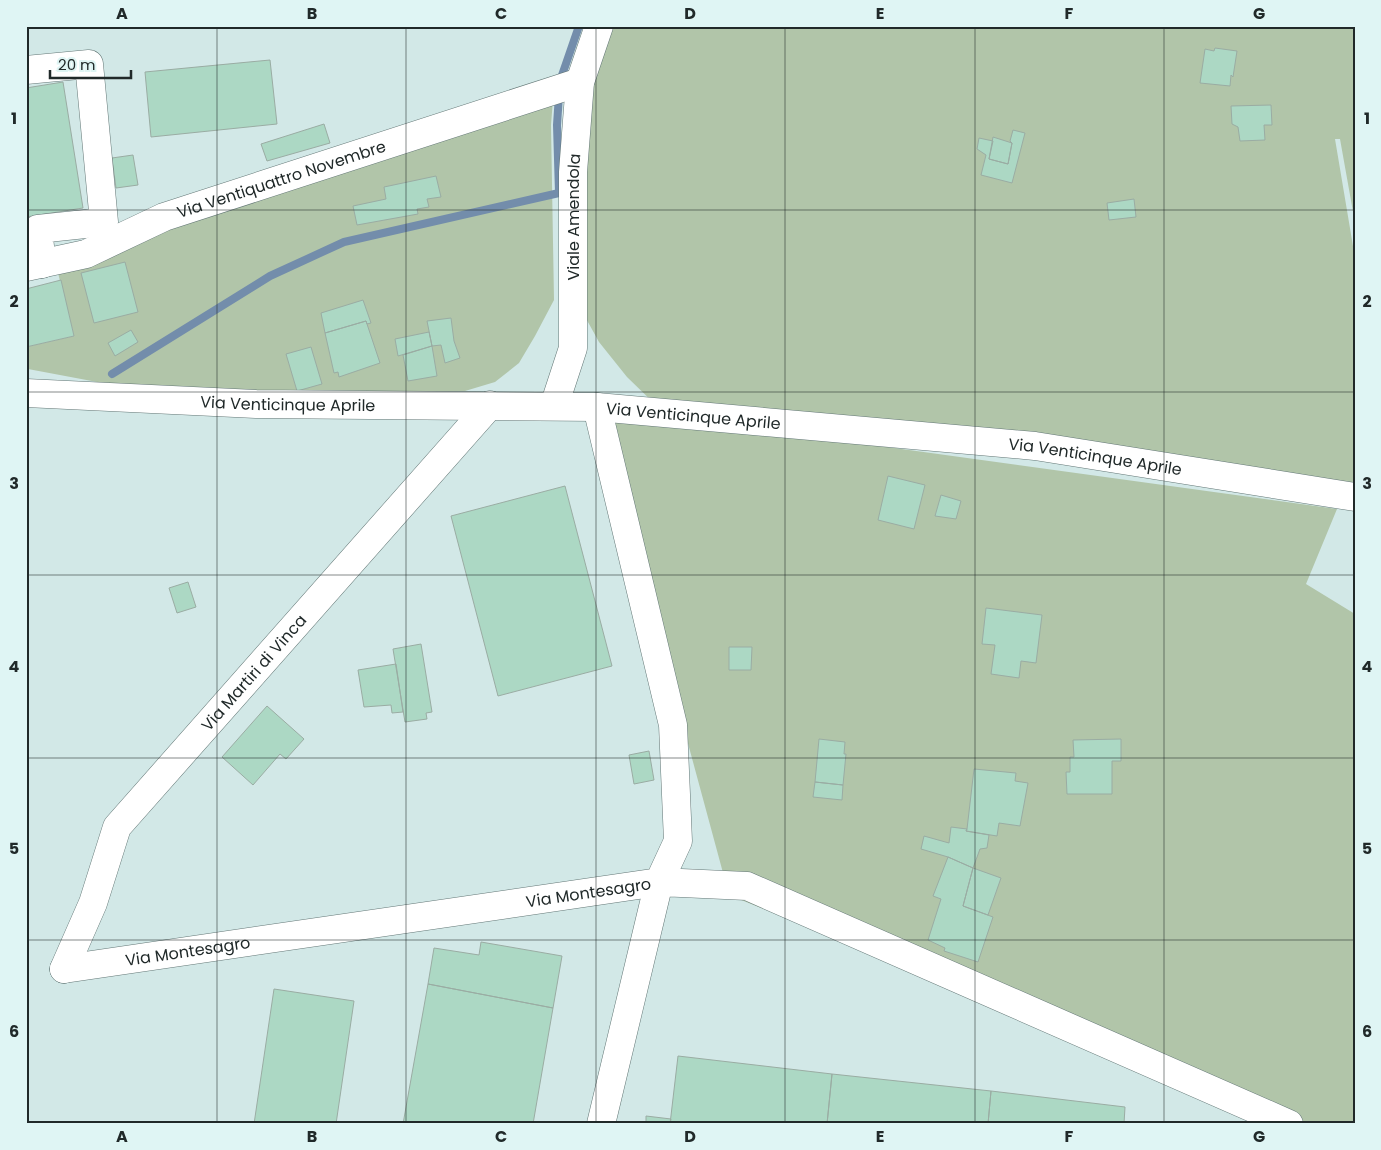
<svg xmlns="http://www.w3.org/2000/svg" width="1381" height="1150" viewBox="0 0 1381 1150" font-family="Poppins,sans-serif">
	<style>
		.green { fill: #b1c5a9 }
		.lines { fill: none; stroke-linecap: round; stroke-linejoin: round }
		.stream { stroke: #738dab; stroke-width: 8 }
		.building { fill: #acd8c4; stroke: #9aaca3 }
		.minor-casing { stroke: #637776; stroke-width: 29 }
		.minor { stroke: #fff; stroke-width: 28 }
		.grid { fill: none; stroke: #202929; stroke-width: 1; stroke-opacity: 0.55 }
		.labels { text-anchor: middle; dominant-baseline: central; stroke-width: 5; stroke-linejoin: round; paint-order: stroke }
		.street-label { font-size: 16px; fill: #202929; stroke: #dff5f4 }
		.neatline { fill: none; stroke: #202929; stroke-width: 2 }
		.grid-label { font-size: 16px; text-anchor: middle; font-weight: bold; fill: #202929 }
	</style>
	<rect width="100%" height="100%" fill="#d2e8e7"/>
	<path class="green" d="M603 26H1355V223L1340 139H1335L1355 258V493L660 409 627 377 599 342 578 304V172Z
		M553 99 551 125 554 300 535 336 519 363 495 382 465 391 327 395 129 388 28 369 26 362V347L74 336 58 273 168 223Z
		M597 407 1337 509 1306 584 1355 614V1124H1295L729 895Z"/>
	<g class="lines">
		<path class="stream" d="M560 81 579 26
			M112 374 270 276 344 242 559 193 557 125 559 95"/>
	</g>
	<path class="building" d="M1215 48 1237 51 1233 77 1231 75 1230 86 1200 83 1205 49 1214 51Z
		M270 60 277 124 151 137 145 72Z
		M63 82 83 208 26 217V88Z
		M1271 105 1272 125H1264L1265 140 1240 141 1238 127 1232 124 1231 106Z
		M324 124 330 143 267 161 261 144Z
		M1013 130 1025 133 1012 183 981 175 986 155 977 149 979 138 993 141 989 159 1008 164 1012 143 1010 141Z
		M993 137 1012 143 1008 164 989 159Z
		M133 155 138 185 116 188 112 158Z
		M436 176 441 197 427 199 429 207 417 209 418 214 357 225 353 206 386 199 384 187Z
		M1134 199 1136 217 1109 220 1107 203Z
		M125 262 138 312 94 323 81 273Z
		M61 280 74 336 26 347V289Z
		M363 300 371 323 367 324 366 321 325 333 321 313Z
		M451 318 454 341 460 358 445 363 441 345 432 346 427 321Z
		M366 321 380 363 339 377 338 372 334 373 325 333Z
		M131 330 138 342 115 356 108 343Z
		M429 332 432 346 398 356 395 339Z
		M432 346 437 376 408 381 403 355Z
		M311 347 322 384 297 391 286 354Z
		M888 476 925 485 914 529 878 520Z
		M565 486 612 666 498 696 451 516Z
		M941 495 961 501 956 519 935 516Z
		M188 582 196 607 177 613 169 588Z
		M986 608 1042 615 1036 663 1021 661 1019 678 991 674 995 645 982 644Z
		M421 644 432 712 426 713 427 719 405 722 393 649Z
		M729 647H752L751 670H729Z
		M396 664 403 712 392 713 391 705 364 707 358 670Z
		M267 706 304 739 286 759 280 754 253 785 222 757Z
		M819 739 845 742 844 754H846L843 785 815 782Z
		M1121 739V761H1112V794H1067L1066 772H1070V757H1074L1073 740Z
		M649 751 654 780 634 784 629 755Z
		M974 769 1016 773 1015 781 1028 783 1020 826 999 823 997 836 966 831 967 829Z
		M815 782 843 785 842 800 813 797Z
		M951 827 967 829 966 831 989 835 987 848 980 849 973 868 948 857 921 849 924 836 949 843Z
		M948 857 973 868 963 906 993 917 978 962 944 951 945 948 928 940 941 899 933 896Z
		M973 868 1001 878 988 915 963 906Z
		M481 942 562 956 553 1008 428 984 434 948 479 955Z
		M428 984 553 1008 533 1124H403Z
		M274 989 354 1001 336 1124H254Z
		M678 1056 832 1074 827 1124H670Z
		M832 1074 991 1091 988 1124H827Z
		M991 1091 1125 1107 1124 1124H988Z
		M646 1116 671 1119 670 1124H646Z"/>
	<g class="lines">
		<defs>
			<g id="minor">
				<path d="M26 70 89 64 104 222 38 229 42 264"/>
				<path id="s1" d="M26 267 86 254 164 217 580 82"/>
				<path id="s2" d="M26 393 256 404 597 407 1035 446 1355 497"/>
				<path id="s3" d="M554 406 573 348V172L580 82 599 26"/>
				<path id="s4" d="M64 969 659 882 678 841 673 725 597 407"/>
				<path id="s5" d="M64 969 93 903 117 827 490 405"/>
				<path d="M601 1124 659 882 747 886 1289 1124"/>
			</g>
		</defs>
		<use href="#minor" class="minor-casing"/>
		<use href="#minor" class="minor"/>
	</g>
	<path class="grid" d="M217 26V1124M406 26V1124M596 26V1124M785 26V1124M975 26V1124M1164 26V1124M26 210H1355M26 392H1355M26 575H1355M26 758H1355M26 940H1355"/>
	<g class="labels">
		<g class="street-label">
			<text stroke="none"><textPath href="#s1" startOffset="271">Via Ventiquattro Novembre</textPath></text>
			<text stroke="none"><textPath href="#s3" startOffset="192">Viale Amendola</textPath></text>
			<text stroke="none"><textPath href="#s2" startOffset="262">Via Venticinque Aprile</textPath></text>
			<text stroke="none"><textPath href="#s2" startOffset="668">Via Venticinque Aprile</textPath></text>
			<text stroke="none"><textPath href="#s2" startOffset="1072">Via Venticinque Aprile</textPath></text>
			<text stroke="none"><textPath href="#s5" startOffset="358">Via Martiri di Vinca</textPath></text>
			<text stroke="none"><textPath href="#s4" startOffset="530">Via Montesagro</textPath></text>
			<text stroke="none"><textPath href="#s4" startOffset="125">Via Montesagro</textPath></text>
		</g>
	</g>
	<rect width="1381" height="1150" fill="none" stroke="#dff5f4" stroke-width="55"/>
	<path d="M50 70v8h81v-8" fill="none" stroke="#202929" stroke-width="2.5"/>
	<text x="58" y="70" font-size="15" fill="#202929" stroke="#dff5f4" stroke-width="4" paint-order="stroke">20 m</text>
	<rect x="28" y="28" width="1326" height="1094" class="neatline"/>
	<g class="grid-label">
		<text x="122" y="19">A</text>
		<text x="312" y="19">B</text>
		<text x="501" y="19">C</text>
		<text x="690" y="19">D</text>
		<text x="880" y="19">E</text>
		<text x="1069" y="19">F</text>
		<text x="1259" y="19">G</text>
		<text x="14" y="124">1</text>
		<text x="1367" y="124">1</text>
		<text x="14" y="307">2</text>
		<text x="1367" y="307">2</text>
		<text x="14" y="489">3</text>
		<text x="1367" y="489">3</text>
		<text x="14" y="672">4</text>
		<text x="1367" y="672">4</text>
		<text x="14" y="854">5</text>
		<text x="1367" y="854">5</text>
		<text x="14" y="1037">6</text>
		<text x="1367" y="1037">6</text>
		<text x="122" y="1142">A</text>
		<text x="312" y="1142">B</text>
		<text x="501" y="1142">C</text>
		<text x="690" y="1142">D</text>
		<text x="880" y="1142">E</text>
		<text x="1069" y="1142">F</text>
		<text x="1259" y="1142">G</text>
	</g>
</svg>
